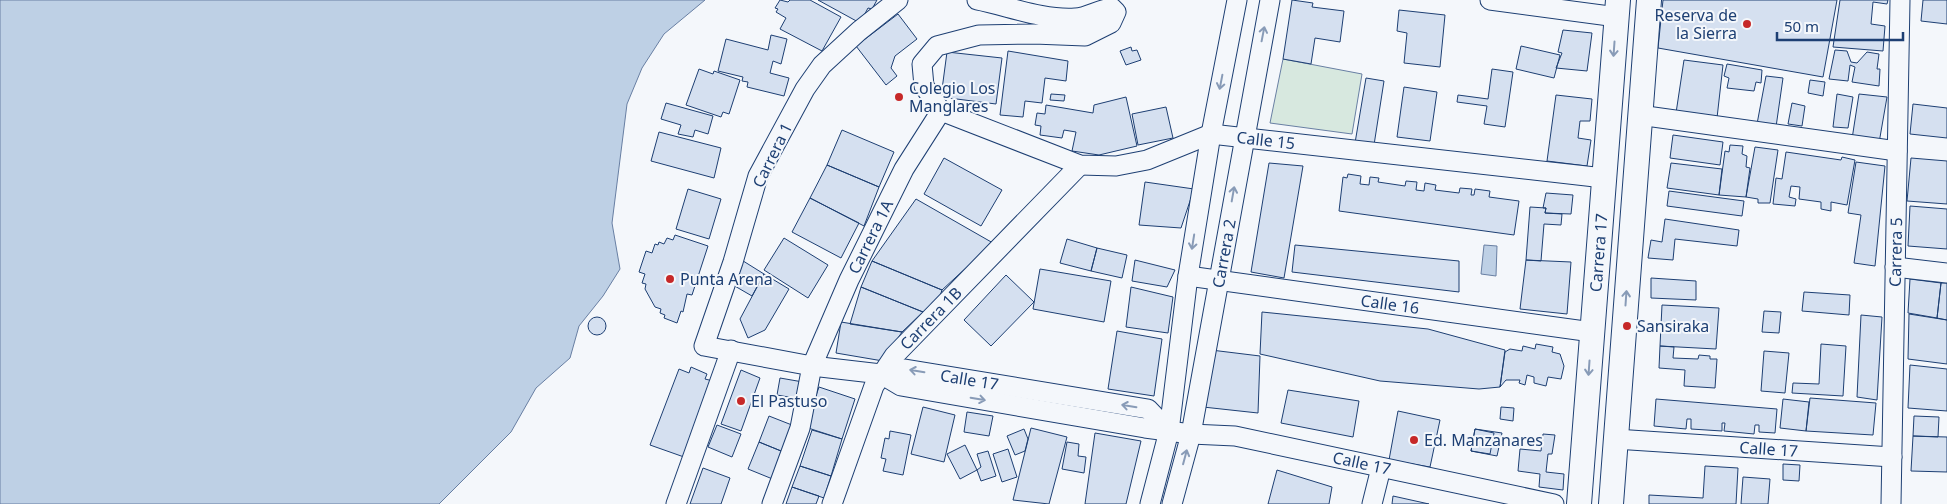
<svg xmlns="http://www.w3.org/2000/svg" width="1947" height="504" viewBox="0 0 1947 504" font-family="'Noto Sans',sans-serif">
	<style>
		.green { fill: #d7e8df; stroke: #687fa3 }
		.water { fill: #bed0e5; stroke: #687fa3 }
		.building { fill: #d5e0f0; stroke: #1d3f73 }
		.lines { fill: none; stroke-linecap: round; stroke-linejoin: round }
		.minor-casing { stroke: #1d3f73; stroke-width: 21 }
		.major-casing { stroke: #1d3f73; stroke-width: 26 }
		.minor { stroke: #f4f7fb; stroke-width: 19 }
		.major { stroke: #f4f7fb; stroke-width: 24 }
		.oneway { stroke: #889bb7 }
		.poi-dot { fill: #c62828; stroke: #f4f7fb; stroke-width: 2 }
		.labels { text-anchor: middle; dominant-baseline: central; stroke-width: 4; stroke-linejoin: round; paint-order: stroke }
		.poi-label { font-size: 16px; fill: #1d3f73; stroke: #f4f7fb; text-anchor: start }
		.street-label { font-size: 16px; fill: #1d3f73; stroke: #f4f7fb }
	</style>
	<rect width="100%" height="100%" fill="#f4f7fb"/>
	<path class="green" d="M1283 59 1362 74 1352 134 1270 123Z"/>
	<path class="water" d="M0 0H705L664 34 642 68 627 104 612 223 620 269 603 296 579 326 570 358 536 388 511 432 439 504H0Z
		M1484 245 1497 246 1496 276 1481 274Z"/>
	<path class="building" d="M780 0 788 2 790 0H810L841 17 822 51 780 29 786 18 776 12 778 9 775 8Z
		M818 0H877L872 9 868 8 860 23Z
		M1292 0 1313 3 1312 7 1344 11 1340 42 1315 38 1311 64 1283 59Z
		M1663 0H1837L1823 77 1658 48Z
		M1840 0H1888L1887 4 1873 2 1871 24 1885 26 1883 51 1833 47Z
		M1923 0H1947V24L1921 21Z
		M1399 10 1445 15 1440 67 1404 63 1407 33 1397 31Z
		M898 14 917 39 895 56 891 68 897 76 886 85 856 46Z
		M1563 30 1592 33 1587 71 1556 68 1562 53 1558 52Z
		M771 35 787 39 781 64 773 61 770 73 789 78 784 96 747 87 748 82 742 81 743 77 718 71 726 39 768 50Z
		M1521 46 1560 55 1554 78 1516 69Z
		M1131 47 1132 51 1137 50 1141 60 1126 65 1120 51Z
		M1835 50 1847 51 1851 62 1857 63 1867 52 1879 54 1877 69H1880L1879 86 1852 82 1855 67 1850 65 1848 81 1829 79Z
		M1008 51 1068 61 1066 81 1045 78 1042 103 1025 101 1023 117 1000 115Z
		M947 52 1002 58 996 104 941 97Z
		M1684 60 1723 65 1717 118 1676 113Z
		M1727 64 1762 70 1761 83 1756 82 1754 91 1727 88 1729 78 1724 76Z
		M699 69 713 74 714 71 740 80 729 114 723 112 721 117 686 105Z
		M1492 69 1513 72 1505 127 1484 124 1487 106 1457 102 1458 95 1488 99Z
		M1766 76 1783 78 1776 127 1757 124Z
		M1366 78 1384 81 1374 145 1355 143Z
		M1810 80 1825 82 1823 96 1808 93Z
		M1404 87 1437 92 1430 141 1397 137Z
		M1051 94 1065 95 1064 101 1050 100Z
		M1837 94 1853 97 1848 128 1833 127Z
		M1859 94 1887 97 1879 143 1852 139Z
		M1556 95 1592 99 1590 121H1580L1578 138 1591 140 1587 166 1547 161Z
		M1126 97 1137 146 1099 155 1072 151 1076 132 1064 130 1062 138 1040 135 1041 126 1035 125 1037 113 1045 114 1046 105 1093 113 1094 105Z
		M666 103 713 116 708 134 695 130 693 137 678 134 681 125 661 119Z
		M1792 103 1805 106 1802 126 1788 124Z
		M1913 104 1947 108V138L1910 134Z
		M1166 107 1173 138 1138 145 1132 114Z
		M842 130 894 152 879 187 827 165Z
		M659 132 721 148 714 178 651 161Z
		M1673 135 1723 142 1720 165 1670 158Z
		M1730 145 1743 146 1742 154 1747 156 1746 167 1750 168 1746 197 1719 195 1725 151 1729 152Z
		M1755 147 1778 150 1770 203H1758V199L1746 197Z
		M1786 152 1841 160 1842 157 1855 160 1847 205 1831 202V211L1821 209V202L1799 199 1800 187 1791 186 1789 197 1796 199 1795 206 1773 204 1776 178 1782 179Z
		M944 158 1002 190 981 226 924 194Z
		M1911 158 1947 161V204L1907 201Z
		M1856 162 1885 166 1875 266 1854 263 1861 215 1848 213Z
		M1269 163 1303 166 1284 278 1251 272Z
		M1671 163 1722 169 1719 195 1667 188Z
		M827 165 879 187 864 226 810 198Z
		M1348 174 1361 176 1360 184 1369 185 1370 177 1379 178 1378 182 1405 186 1406 181 1417 182 1416 190 1424 191 1425 183 1436 185 1435 190 1459 193 1460 188 1472 189 1471 195H1474L1475 189 1490 191 1489 197 1519 201 1514 235 1339 211 1343 177 1347 178Z
		M1145 182 1194 189 1181 228 1139 225Z
		M688 189 721 199 709 239 676 229Z
		M1669 191 1744 201 1742 216 1667 206Z
		M1546 193 1573 195 1571 214 1545 213 1546 208H1543Z
		M810 198 859 223 841 258 792 232Z
		M916 199 993 243 942 290 872 261Z
		M1910 206 1947 209V249L1908 246Z
		M1530 207 1546 208 1545 213 1562 214 1561 225 1544 224 1541 261 1526 260Z
		M1665 219 1739 230 1737 246 1675 239 1673 260 1648 258 1651 240 1662 242Z
		M675 235 708 246 692 295 687 294 683 312 681 311 677 323 664 318 665 315 660 313 661 309 655 307 645 289 646 284 642 283 645 274 639 272 646 251 652 253 655 244 658 245 659 242 664 244 667 238 673 240Z
		M784 238 828 265 808 298 764 270Z
		M1067 239 1097 248 1091 271 1060 263Z
		M1295 245 1459 261V292L1292 272Z
		M1097 248 1127 255 1122 278 1091 271Z
		M740 259 764 274 752 296 733 285Z
		M1135 260 1175 270 1167 287 1132 281Z
		M1526 260 1571 262 1567 314 1520 309Z
		M872 261 942 290 940 296 923 312 861 287Z
		M1040 269 1111 281 1104 322 1033 309Z
		M764 274 789 289 765 330 748 338 740 319Z
		M1006 275 1034 302 991 346 964 320Z
		M1651 278 1696 281V300L1651 298Z
		M1910 279 1941 283 1937 318 1908 313Z
		M1941 283H1947V320L1937 318Z
		M861 287 923 312 902 332 850 324Z
		M1131 287 1173 297 1168 333 1126 327Z
		M1804 292 1850 295 1849 315 1802 311Z
		M1662 305 1719 308 1716 349 1660 346Z
		M1764 311 1781 312 1779 333 1762 332Z
		M1262 312 1428 329 1505 350 1500 387 1479 389 1380 381 1260 354Z
		M1909 314 1947 320V364L1908 359Z
		M1861 315 1882 317 1877 400 1857 397Z
		M588 326a9 9 0 1 1 18 0a9 9 0 1 1-18 0Z
		M841 322 902 332 883 361 836 353Z
		M1117 331 1162 339 1154 396 1108 389Z
		M1536 344 1553 347 1552 352 1560 354 1564 366 1561 379 1548 377 1546 386 1534 383V377L1527 375 1525 385 1519 383 1520 380H1506L1500 387 1505 352 1510 349 1522 351 1523 346 1535 349Z
		M1821 344 1846 346 1843 396 1792 393 1793 383 1819 384Z
		M1660 346 1674 347 1673 358 1698 359 1699 355 1710 356V359H1717L1715 388 1684 386 1685 370 1659 368Z
		M1211 350 1260 356 1258 413 1203 407Z
		M1764 351 1789 353 1785 393 1761 391Z
		M1910 365 1947 369V411L1908 408Z
		M691 367 707 374 705 379 713 381 684 457 650 445 679 369 689 373Z
		M741 370 760 378 741 431 721 424Z
		M780 378 803 382 800 399 777 395Z
		M819 387 855 399 842 439 805 427Z
		M1288 390 1359 401 1353 437 1281 423Z
		M1810 398 1876 403 1873 435 1806 431Z
		M1656 399 1777 409 1775 433 1759 432V425H1755L1754 434 1724 431 1725 423H1722V431L1691 429V419H1687L1686 429 1654 426Z
		M1783 399 1809 402 1806 431 1780 428Z
		M923 407 955 415 944 462 911 454Z
		M1501 407 1514 408 1513 421 1500 419Z
		M1398 411 1440 420 1430 467 1389 460Z
		M967 412 993 416 989 436 964 432Z
		M769 416 797 427 786 453 759 442Z
		M1914 416 1939 417 1938 437 1913 436Z
		M717 425 741 434 732 457 708 447Z
		M1031 428 1067 437 1049 504 1013 500Z
		M1024 429 1028 439 1025 451 1015 455 1007 436Z
		M1475 429 1494 433 1490 454 1471 451Z
		M1475 429 1502 433 1497 456 1471 451Z
		M812 430 842 439 831 476 800 466Z
		M890 431 911 435 903 475 883 471 886 459 881 458 885 438 889 439Z
		M1095 433 1141 441 1126 504H1085Z
		M1543 434 1555 435 1552 454H1548L1546 472 1564 474 1563 490 1539 487 1540 474 1518 471 1520 449 1541 451Z
		M1913 436 1947 437V472L1911 471Z
		M759 442 786 453 775 480 748 469Z
		M1067 442 1079 444 1078 456 1086 457 1084 473 1062 469Z
		M965 445 977 470 960 479 947 454Z
		M1008 449 1017 477 1002 482 993 454Z
		M988 451 996 476 981 481 977 470 981 467 977 454Z
		M1783 464 1800 465 1799 481 1783 480Z
		M800 466 831 476 824 498 792 487Z
		M1705 466 1738 468 1736 504H1649V495L1703 498Z
		M703 468 730 478 721 504H690Z
		M1277 470 1332 487 1329 504H1268Z
		M1743 477 1770 479 1768 504H1741Z
		M792 487 819 496 816 504H786Z
		M1393 496 1429 504H1392Z"/>
	<g class="lines">
		<defs>
			<g id="minor">
				<path id="s1" d="M898 0 859 31 822 65 805 89 758 176 733 262 704 346 812 366 881 374 905 369 1148 409 1169 431"/>
				<path d="M1490 0 1617 17"/>
				<path id="s2" d="M941 111 1080 165 1116 166 1147 160 1211 134 1604 178"/>
				<path d="M941 111 924 86 922 64 937 46 979 35 1034 34 1085 36 1111 23 1116 12 1112 8C1099 9 1087 18 1075 18 1042 20 1008 6 977 0"/>
				<path d="M1639 115 1897 151"/>
				<path d="M1895 267 1947 273"/>
				<path id="s3" d="M1188 276 1592 332"/>
				<path id="s4" d="M881 374 901 386 1145 428 1191 434 1235 436 1554 504"/>
				<path id="s5" d="M1615 439 1892 457"/>
				<path d="M676 504 731 350"/>
				<path id="s6" d="M772 504 800 428 812 366 849 280 904 169 941 111"/>
				<path id="s7" d="M832 504 874 386 894 356 1080 165"/>
				<path d="M1150 504 1169 431 1188 276 1211 134 1237 0"/>
				<path id="s8" d="M1172 504 1191 434 1270 0"/>
				<path d="M1372 504 1381 468"/>
				<path id="s9" d="M1891 504 1900 0"/>
			</g>
			<g id="major">
				<path id="s10" d="M1579 504 1618 0"/>
				<path d="M1611 504 1649 0"/>
			</g>
		</defs>
		<use href="#minor" class="minor-casing"/>
		<use href="#major" class="major-casing"/>
		<use href="#minor" class="minor"/>
		<use href="#major" class="major"/>
	</g>
	<defs><path id="oneway-shaft" d="M-6 0H5M1.5-3L5.5 0L1.5 3" fill="none" stroke-width="1.6" stroke-linecap="round" stroke-linejoin="round" transform="scale(1.25)"/></defs>
	<g class="oneway">
		<use href="#oneway-shaft" transform="translate(1263 34) rotate(-79)"/>
		<use href="#oneway-shaft" transform="translate(1614 49) rotate(94)"/>
		<use href="#oneway-shaft" transform="translate(1221 82) rotate(101)"/>
		<use href="#oneway-shaft" transform="translate(1233 194) rotate(-80)"/>
		<use href="#oneway-shaft" transform="translate(1193 242) rotate(99)"/>
		<use href="#oneway-shaft" transform="translate(1626 298) rotate(-86)"/>
		<use href="#oneway-shaft" transform="translate(1589 368) rotate(94)"/>
		<use href="#oneway-shaft" transform="translate(917 371) rotate(-171)"/>
		<use href="#oneway-shaft" transform="translate(978 399) rotate(10)"/>
		<use href="#oneway-shaft" transform="translate(1129 406) rotate(-171)"/>
		<use href="#oneway-shaft" transform="translate(1185 457) rotate(-75)"/>
	</g>
	<g class="poi-dot">
		<circle cx="1747" cy="24" r="5"/>
		<circle cx="899" cy="97" r="5"/>
		<circle cx="670" cy="279" r="5"/>
		<circle cx="1627" cy="326" r="5"/>
		<circle cx="741" cy="401" r="5"/>
		<circle cx="1414" cy="440" r="5"/>
	</g>
	<g class="labels">
		<g class="poi-label">
			<text x="1737" y="15" text-anchor="end">Reserva de<tspan x="1737" dy="18">la Sierra</tspan></text>
			<text x="909" y="88">Colegio Los<tspan x="909" dy="18">Manglares</tspan></text>
			<text x="680" y="279">Punta Arena</text>
			<text x="1637" y="326">Sansiraka</text>
			<text x="751" y="401">El Pastuso</text>
			<text x="1424" y="440">Ed. Manzanares</text>
		</g>
		<g class="street-label">
			<text stroke="none"><textPath href="#s2" startOffset="341">Calle 15</textPath></text>
			<text transform="translate(772 155) rotate(-64)">Carrera 1</text>
			<text stroke="none"><textPath href="#s6" startOffset="286">Carrera 1A</textPath></text>
			<text stroke="none"><textPath href="#s8" startOffset="256">Carrera 2</textPath></text>
			<text stroke="none"><textPath href="#s10" startOffset="252">Carrera 17</textPath></text>
			<text stroke="none"><textPath href="#s9" startOffset="252">Carrera 5</textPath></text>
			<text stroke="none"><textPath href="#s3" startOffset="204">Calle 16</textPath></text>
			<text stroke="none"><textPath href="#s7" startOffset="214">Carrera 1B</textPath></text>
			<text stroke="none"><textPath href="#s1" startOffset="676">Calle 17</textPath></text>
			<text stroke="none"><textPath href="#s5" startOffset="154">Calle 17</textPath></text>
			<text stroke="none"><textPath href="#s4" startOffset="491">Calle 17</textPath></text>
		</g>
	</g>
	<path d="M1777 32v8h126v-8" fill="none" stroke="#1d3f73" stroke-width="2.5"/>
	<text x="1784" y="32" font-size="15" fill="#1d3f73" stroke="#f4f7fb" stroke-width="4" paint-order="stroke">50 m</text>
</svg>
